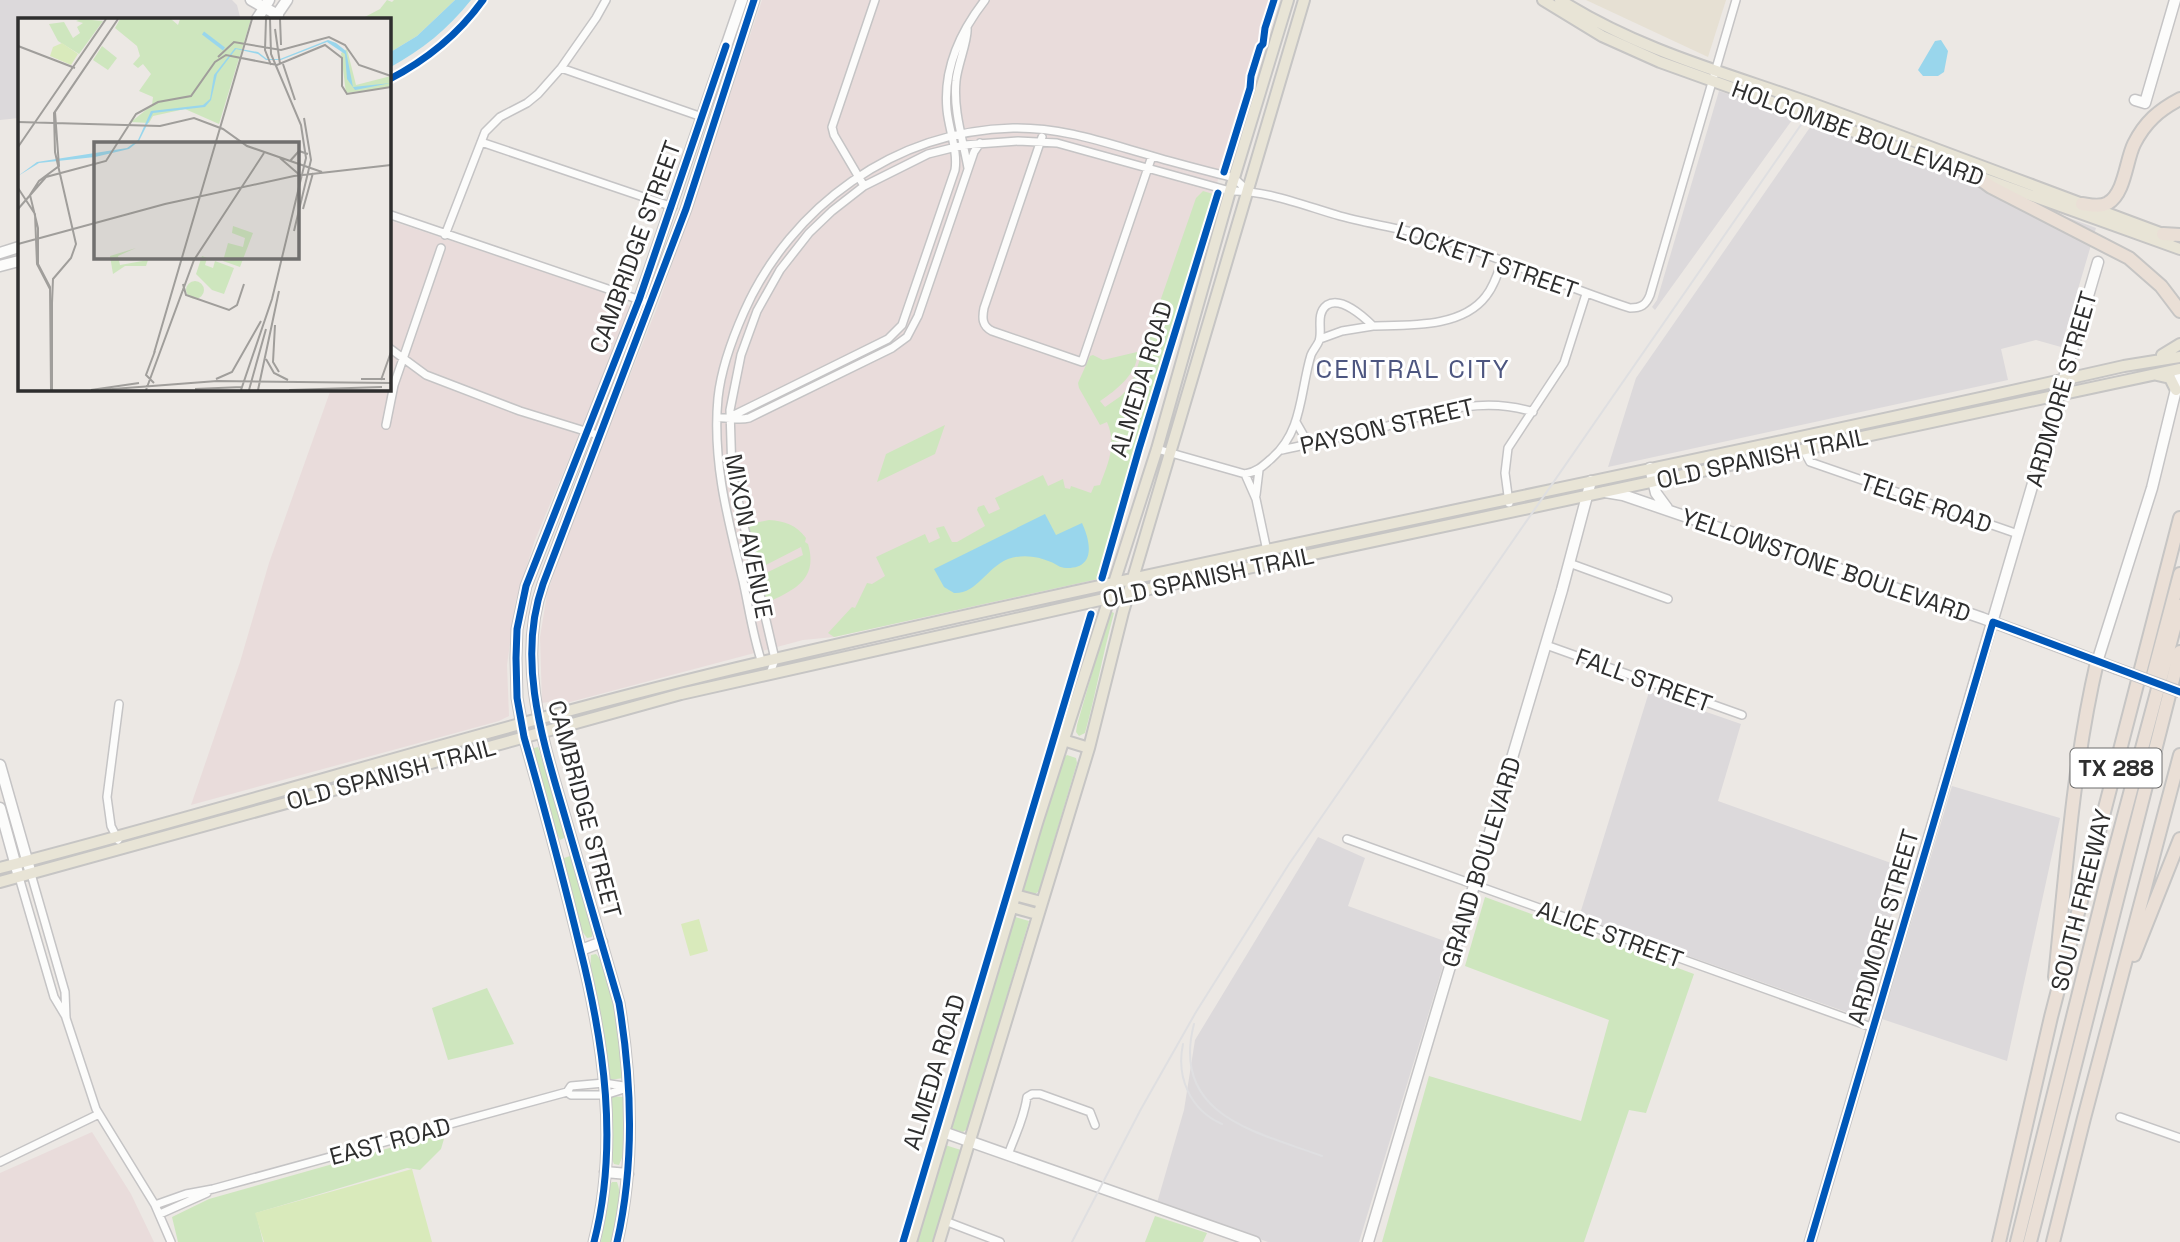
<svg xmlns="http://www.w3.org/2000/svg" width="2180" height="1242" viewBox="0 0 2180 1242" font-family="'Space Grotesk',sans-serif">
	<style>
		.industrial { fill: #dcd9db }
		.education { fill: #e6e0d3 }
		.medical { fill: #e9dcdb }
		.green { fill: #cee6be }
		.pitch { fill: #d9eabb }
		.water { fill: #99d6ec }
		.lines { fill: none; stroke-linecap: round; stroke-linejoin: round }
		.street-casing { stroke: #c5c4c5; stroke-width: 10 }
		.secondary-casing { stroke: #c5c4c5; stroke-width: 13 }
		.primary-casing { stroke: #c6c5c4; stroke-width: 14 }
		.highway-casing { stroke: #c6c5c4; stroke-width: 16 }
		.street { stroke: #fcfcfb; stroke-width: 7 }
		.secondary { stroke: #fcfcfb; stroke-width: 10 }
		.primary { stroke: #e8e4d6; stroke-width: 10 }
		.highway { stroke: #eadfd6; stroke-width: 12 }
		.rail { stroke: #dfdfe1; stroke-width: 2 }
		.secondary-bridge-casing { stroke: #c5c4c5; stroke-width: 13; stroke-linecap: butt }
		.secondary-bridge { stroke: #fcfcfb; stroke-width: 10 }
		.cycleway-casing { stroke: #fff; stroke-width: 11 }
		.cycleway { stroke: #0057b8; stroke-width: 7 }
		.labels { text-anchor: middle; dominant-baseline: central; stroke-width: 6; stroke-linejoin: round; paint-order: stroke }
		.shield { fill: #fff; stroke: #6d6d6d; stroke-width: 2 }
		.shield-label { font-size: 23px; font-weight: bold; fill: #2e2e2e }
		.street-label { font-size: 24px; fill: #2e2e2e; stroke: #fff }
		.neighbourhood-label { font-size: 26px; letter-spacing: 2px; fill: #4d5680; stroke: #fff }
		.inset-river { fill: none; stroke: #99d6ec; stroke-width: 3.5 }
		.inset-road { fill: none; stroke: #a09e9b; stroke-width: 2 }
		.view { fill: #706f6e; fill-opacity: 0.15; stroke: #706f6e; stroke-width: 3.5 }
		.inset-edge { fill: none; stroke: #2e2e2e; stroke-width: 3.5 }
	</style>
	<rect width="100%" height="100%" fill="#ece8e4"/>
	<path class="industrial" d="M0 0H232L237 5 240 17 239 19H19V118L0 120Z
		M1719 91 1795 116 1655 310 1652 307 1657 300Z
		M1813 123 2096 228 2061 347 2036 340 2001 349 2008 380 1608 467 1636 378Z
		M1649 692 1741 724 1718 801 1905 868 1888 928 1893 931 1866 1019 1579 917Z
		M1952 786 2060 818 2007 1061 1882 1019Z
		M1318 837 1365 858 1348 906 1450 943 1359 1242H1268L1157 1203 1184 1110 1195 1040Z"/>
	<path class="education" d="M1586 0H1726L1708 57Z"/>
	<path class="medical" d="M762 0H1272L1098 579 834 637 803 640 555 706 554 701 542 703 540 637 547 594 569 528 658 305Z
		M389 220 621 298 631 308 628 318 535 540 516 600 507 665 509 716 499 721 437 738 191 805 240 662 269 563 331 389 388 388Z
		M92 1132 131 1194 154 1242H0V1173Z"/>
	<path class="green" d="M387 0 392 2 394 0H455L417 36 389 53 388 19H361L380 9Z
		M1203 191 1213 194 1098 579 834 637 828 633 852 607 855 608 867 583 872 584 885 576 876 557 925 534 929 543 940 538 936 528 944 526 952 542H957L985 526 977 510 978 507 984 505 989 514 1000 509 995 498 1043 475 1048 486 1063 479 1065 488 1070 489 1071 486 1091 493 1094 486 1100 485C1108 463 1117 445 1107 422L1100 425 1079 388 1078 383 1090 356 1093 355 1103 360 1137 352C1139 372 1117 390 1100 401L1105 407 1121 396 1131 385 1196 198Z
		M945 425 935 454 877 482 886 454Z
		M769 520C785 521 796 525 806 538L805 542 808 544C819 581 792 591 764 604L758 582 768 572 803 555 801 547 758 569 746 529 750 524Z
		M1110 611 1114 613C1103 653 1096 693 1085 733L1079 736 1076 732 1077 725Z
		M538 747 565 833 564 838 560 840 550 819 533 754 534 748Z
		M1067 755 1076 758 1077 763 1039 891 1034 895 1023 892 1021 888 1063 758Z
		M570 856 572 858 593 927 592 937 587 938 579 927 562 862 564 858Z
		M1485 897 1694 974 1646 1113 1629 1110 1584 1242H1382L1429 1076 1581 1121 1609 1020 1465 966Z
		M1012 916 1029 921 973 1111 967 1129 963 1132 953 1129 951 1124Z
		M596 954C616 976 620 1044 624 1074L623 1078 610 1080 608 1077 603 1032 590 974 591 955Z
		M487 988 514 1044 448 1060 432 1008Z
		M612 1096 623 1097 625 1102 624 1153 619 1165 614 1164 609 1152 610 1099Z
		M446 1132 441 1149 420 1170 407 1168 256 1213 263 1242H178L172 1217 209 1199Z
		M945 1145 961 1150 933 1242H915Z
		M612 1182H617C624 1200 617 1223 613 1242H601L607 1189Z
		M1155 1216 1207 1233 1203 1242H1145Z"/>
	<path class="pitch" d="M699 919 708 951 690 956 681 924Z
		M412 1169 432 1242H264L255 1213Z"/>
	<path class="water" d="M455 0H471C448 29 422 50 389 68V53L417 36Z
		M1941 40 1948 51 1944 72 1938 76H1923L1918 70 1935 41Z
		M1045 514 1056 535 1082 523C1090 540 1097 569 1066 568 1060 568 1056 564 1051 562 1038 556 1022 554 1008 559 986 568 977 594 954 593L944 587 934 569Z"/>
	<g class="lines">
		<defs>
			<path id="street" d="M967 28C969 38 957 66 956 81 953 110 963 140 968 168
				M561 68 702 117
				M1042 137 984 308C982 318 982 326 992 331L1082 362 1152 156
				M481 142 673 207
				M864 186 834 135 832 127 875 0
				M388 214 643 301
				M445 235 485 132 500 117 527 103 538 94 561 68 596 18 606 0
				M1320 339 1342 331 1373 326
				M388 347 426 375 520 411 601 436
				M730 417 888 339 902 325 955 170C958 151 949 130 947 110 943 68 960 32 985 0
				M717 418C728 417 738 421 749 418L892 348 907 337 918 316 974 152 980 143
				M1296 422 1304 436 1315 442
				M386 425 394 385 441 248
				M1157 449 1245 474C1257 472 1263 466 1272 458 1303 431 1300 391 1311 355 1313 350 1317 346 1319 341 1323 330 1315 314 1327 305 1341 296 1364 317 1373 326 1409 325 1462 328 1486 296 1494 286 1498 273 1502 261
				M1803 449 1810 462 2018 534
				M1282 450C1312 443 1343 437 1373 430 1426 416 1477 394 1533 412
				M1245 474 1256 499 1267 551
				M1256 495 1259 470
				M1509 503 1505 473 1508 448 1564 363 1586 294
				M1569 563 1668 599
				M1546 645 1742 715
				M762 663C753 637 749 608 743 581 728 520 712 461 718 398 721 369 732 339 744 312 791 206 895 131 1013 128 1062 127 1106 143 1152 156 1179 164 1207 171 1234 178L1247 190
				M770 674 775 659 732 474 730 410 741 355 757 311 780 270 809 233 832 211 864 186 928 154 964 145 1018 141 1057 143 1230 191C1267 190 1305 206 1340 216 1374 225 1409 230 1444 240 1507 260 1567 288 1630 308 1641 308 1646 305 1650 295L1736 0
				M1347 839 1874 1028
				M118 840 111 826 107 797 119 704
				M31 874 65 992 66 1018 96 1109 155 1205 171 1242
				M19 877 54 997 66 1017
				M567 1092 571 1095H605L627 1088
				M2120 1117 2180 1138
				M1008 1155C1015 1135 1024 1119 1027 1097L1032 1094H1040L1090 1112 1095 1125
				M0 1162 99 1114
				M155 1205 186 1194 213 1189 567 1092 571 1086 604 1083 630 1087
				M160 1214 207 1193
				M945 1221 1000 1242"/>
			<path id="secondary" d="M251 0 278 15
				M257 19 269 0
				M274 19 287 0
				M2135 100 2145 103 2175 0
				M0 253 19 247
				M0 266 19 261
				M1650 468 1656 493 1667 508
				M1605 492 1623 495 1982 618 2115 668
				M2097 662 2152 488 2180 373
				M0 765 31 874
				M0 808 19 877
				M581 950 602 942
				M943 1132 1255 1242
				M605 1172 628 1174
				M594 1242C619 1145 604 1043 580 948 563 877 544 807 524 737L517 698 516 658 517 629 526 586 639 300 742 0
				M617 1242C635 1163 632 1082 619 1003 602 943 584 884 567 824 545 747 515 663 543 584L686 209 754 0
				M1368 1242 1562 590 1591 481
				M1810 1242 2098 262"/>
			<path id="primary" d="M1543 0 1602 36 1660 62 2180 249
				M1560 0C1638 50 1729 74 1816 105 1935 148 2052 193 2171 237
				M2162 355 2180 344
				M2157 375 2170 378 2176 390
				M1063 740 1089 748
				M0 868C255 802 506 722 762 662 1214 556 1671 469 2124 366L2180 357
				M0 882 681 694 1140 591 2180 369
				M1015 895 1041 902
				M1012 907 1037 914
				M911 1242 1037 823 1157 449 1230 191 1288 0
				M939 1242 1089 748 1123 612 1304 0"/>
			<path id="highway" d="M1976 176 1991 187 2129 258 2161 286 2180 311
				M2082 204C2090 205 2100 208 2108 203 2125 193 2126 160 2134 144 2145 122 2159 110 2180 99
				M2163 234 2180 235
				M2152 679 2180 574
				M2134 955 2180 839
				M2055 977C2066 872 2073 765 2097 662
				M1999 1242 2051 1017 2180 518
				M2017 1242 2108 876 2180 606
				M2030 1242 2180 652
				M2053 1242 2084 1118 2180 755"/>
		</defs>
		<use href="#street" class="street-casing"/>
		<use href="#secondary" class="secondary-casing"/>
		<use href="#primary" class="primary-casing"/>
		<use href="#highway" class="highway-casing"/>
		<use href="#street" class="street"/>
		<use href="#secondary" class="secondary"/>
		<use href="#primary" class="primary"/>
		<use href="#highway" class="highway"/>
		<path class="rail" d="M1194 1024C1170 1116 1257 1132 1322 1156
			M1183 1044C1176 1077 1190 1110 1222 1124
			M1072 1242 1141 1109 1196 1012 1289 864 1805 119"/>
		<defs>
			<path id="secondary-bridge" d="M2115 668 2180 692"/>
		</defs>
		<use href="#secondary-bridge" class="secondary-bridge-casing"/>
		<use href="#secondary-bridge" class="secondary-bridge"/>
		<defs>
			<path id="cycleway" d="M388 80C427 60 458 35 483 0
				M1224 172 1250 88 1251 76 1260 47 1263 44 1265 28 1274 0
				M1102 578 1139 449 1218 193
				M594 1242C619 1145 604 1043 580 948 563 877 544 807 524 737L517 698 516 658 517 629 526 586 639 300 726 46
				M617 1242C635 1163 632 1082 619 1003 602 943 584 884 567 824 545 747 515 663 543 584L686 209 754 0
				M903 1242 1091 614
				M1810 1242 1993 622 2180 692"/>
		</defs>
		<use href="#cycleway" class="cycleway-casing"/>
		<use href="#cycleway" class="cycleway"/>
	</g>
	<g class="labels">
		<rect class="shield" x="2070.5" y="748.5" width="91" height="39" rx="5"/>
		<g class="shield-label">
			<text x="2116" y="768">TX 288</text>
		</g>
		<g class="street-label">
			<text transform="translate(1858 133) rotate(20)">HOLCOMBE BOULEVARD</text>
			<text transform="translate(635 247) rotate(-70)">CAMBRIDGE STREET</text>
			<text transform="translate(1487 260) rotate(19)">LOCKETT STREET</text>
			<text transform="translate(1141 379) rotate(-73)">ALMEDA ROAD</text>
			<text transform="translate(2061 389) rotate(-74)">ARDMORE STREET</text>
			<text transform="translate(1387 426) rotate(-13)">PAYSON STREET</text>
			<text transform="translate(1762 458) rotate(-12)">OLD SPANISH TRAIL</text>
			<text transform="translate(1926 503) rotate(19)">TELGE ROAD</text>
			<text transform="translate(749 536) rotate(79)">MIXON AVENUE</text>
			<text transform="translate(1826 565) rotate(19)">YELLOWSTONE BOULEVARD</text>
			<text transform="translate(1208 577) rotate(-12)">OLD SPANISH TRAIL</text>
			<text transform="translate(1644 680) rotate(20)">FALL STREET</text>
			<text transform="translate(391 774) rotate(-15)">OLD SPANISH TRAIL</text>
			<text transform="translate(585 809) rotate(75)">CAMBRIDGE STREET</text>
			<text transform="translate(1481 862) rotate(-73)">GRAND BOULEVARD</text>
			<text transform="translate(2081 900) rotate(-76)">SOUTH FREEWAY</text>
			<text transform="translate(1883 927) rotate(-74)">ARDMORE STREET</text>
			<text transform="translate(1610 934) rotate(20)">ALICE STREET</text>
			<text transform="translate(934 1072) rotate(-73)">ALMEDA ROAD</text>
			<text transform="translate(390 1141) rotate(-15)">EAST ROAD</text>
		</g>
		<g class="neighbourhood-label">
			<text x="1413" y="369">CENTRAL CITY</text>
		</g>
	</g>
	<g transform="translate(18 18)">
		<rect width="373" height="373" fill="#ece8e4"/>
		<path d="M63 1 85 3 61 36 40 23 31 6 46 4 55 20 62 15 59 9 65 5 58 3ZM102 1H153L160 7 162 1H233L201 106 167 91 135 98 131 105 113 104 134 87 135 79 121 73 133 56 125 46 120 50 115 46 122 38 119 28 97 10ZM84 28 99 40 90 52 75 42ZM329 31 338 67 373 58V69L328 75 323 35ZM215 208 235 215 222 249 205 243 210 225 225 229 227 220 214 215ZM118 230 100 238 102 247 130 242 128 248H107L95 256 92 238ZM184 238 189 240 187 247 195 250 197 243 216 250 206 276 194 272 178 256ZM168 272a9 9 0 1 1 18 0a9 9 0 1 1-18 0Z" fill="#cee6be"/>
		<path d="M44 25 60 36 53 47 32 38 35 29Z" fill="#d9eabb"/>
		<path d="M310 22 318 25 328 33 335 69 373 65 337 72 329 61 327 36 309 24 263 42H248L240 36 218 31 199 56 193 82 187 89 135 95 121 123 111 131 77 139 21 145 0 158 19 144 109 130 120 122 133 93 185 87 192 81 196 57 217 30 240 34 249 41H262Z" fill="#99d6ec"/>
		<path class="inset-river" d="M185 15 206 31"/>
		<path class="inset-road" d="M248 1 247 32 253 47M262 1 263 27M257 11 262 46M0 28 57 50M200 39 216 24 263 32 311 19 327 27 341 47 373 58M265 46 277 82M0 104 142 108 176 100 205 111 229 128 304 154M0 129 88 1M262 140 284 159M272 143 281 133 290 136M0 170 17 196 19 246 32 271M0 191 28 159 88 143 118 96 140 84 173 78 197 44 208 37 259 47 307 27 324 40V68L329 76 373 69M285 191 295 155M276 213 293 142 286 100M0 226 147 186 276 158 373 147M165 266 168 277 211 292 219 287 226 266M34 283V372M34 285 35 261 53 240 58 226 37 134 36 95 100 1M257 307 255 344 261 354M136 335 234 1M248 341 256 355 270 362M198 361 214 354 243 303M343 361H367M363 362 373 334M136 365 128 357 137 333M177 371 224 369M33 372 32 269 20 246V210L12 177 21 163 41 148 37 94 100 1M73 372 121 365M82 372 199 363 373 365M128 372 176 242 246 135M223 372 254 281 288 140 283 107 253 36 252 1M231 372 248 311M240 372 261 273M271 372 364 369"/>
		<path class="view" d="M76 124H281V241H76Z"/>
		<rect width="373" height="373" class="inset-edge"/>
	</g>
</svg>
